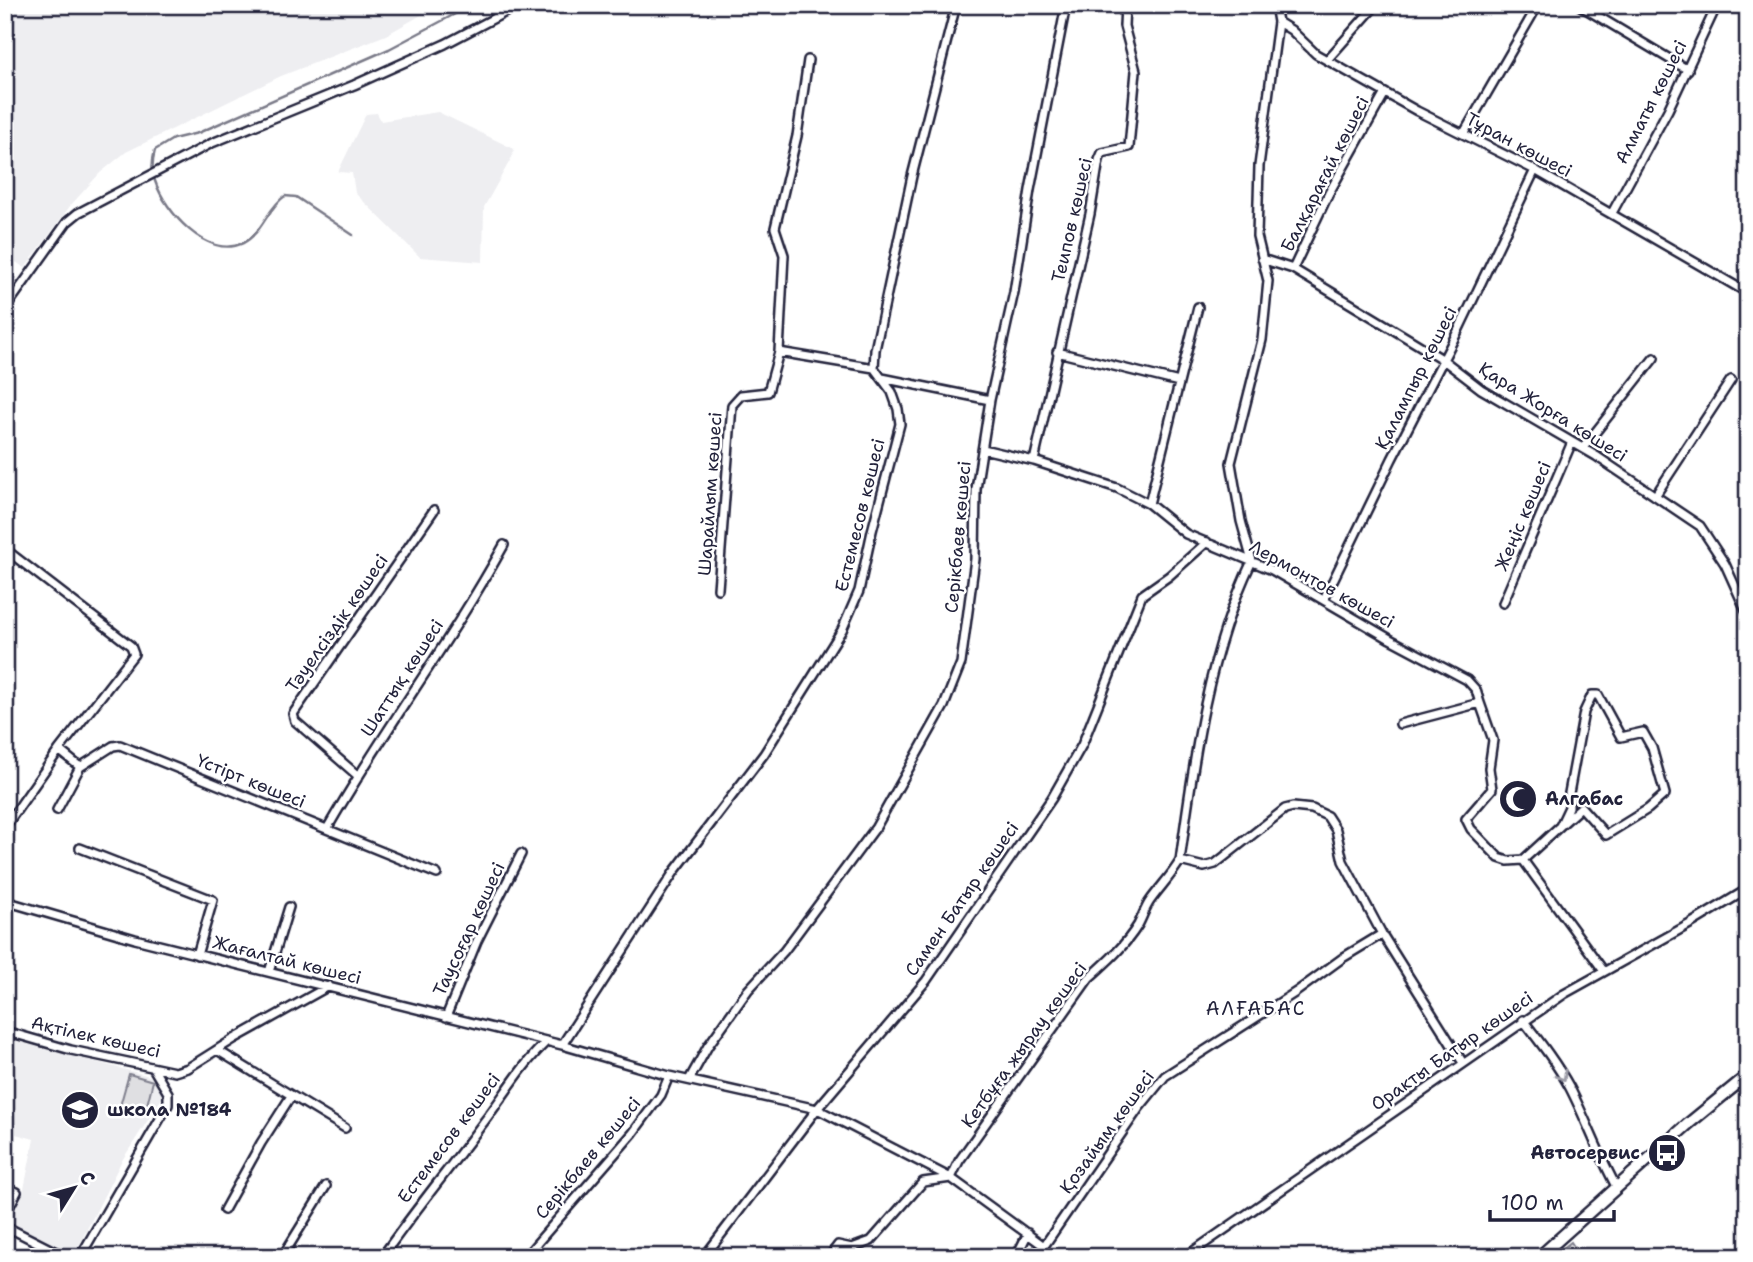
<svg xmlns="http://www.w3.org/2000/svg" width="1753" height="1262" viewBox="0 0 1753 1262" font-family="'Shantell Sans',sans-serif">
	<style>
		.built { fill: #eeeef1 }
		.green { fill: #dfdfe2; stroke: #80808e; stroke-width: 2 }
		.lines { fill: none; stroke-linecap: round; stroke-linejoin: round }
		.stream { stroke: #7a7a88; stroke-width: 2.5 }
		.street-casing { stroke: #22223b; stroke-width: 12 }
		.secondary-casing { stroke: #22223b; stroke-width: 15 }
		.street { stroke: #fff; stroke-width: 7 }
		.secondary { stroke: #fff; stroke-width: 10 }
		.oneway { stroke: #9c9ca7 }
		.labels { text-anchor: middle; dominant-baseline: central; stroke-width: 5; stroke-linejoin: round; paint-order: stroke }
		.street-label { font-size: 18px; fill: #22223b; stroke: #fff }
		.poi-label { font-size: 18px; font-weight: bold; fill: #22223b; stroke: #fff; text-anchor: start }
		.neighbourhood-label { font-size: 19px; letter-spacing: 2px; fill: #22223b; stroke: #fff }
	</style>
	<rect width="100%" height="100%" fill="#fff"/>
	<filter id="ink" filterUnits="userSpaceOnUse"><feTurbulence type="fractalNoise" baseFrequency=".0143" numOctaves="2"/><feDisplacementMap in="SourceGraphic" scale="14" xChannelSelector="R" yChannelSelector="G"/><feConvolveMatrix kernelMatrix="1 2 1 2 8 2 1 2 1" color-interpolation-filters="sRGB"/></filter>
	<g filter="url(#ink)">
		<path class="built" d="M7 5H439L386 35 281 76 126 152 100 173 70 206 25 268 5 255V8Z
			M438 112 514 149 512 157 484 207 483 262 420 257 355 193 352 173 338 172 366 114 377 113 381 121Z
			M5 1038 153 1077 164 1095 121 1162 73 1257 7 1224 24 1189 34 1139 5 1131Z"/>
		<path class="green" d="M129 1074 153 1081 145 1113 120 1106Z
			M1571 1242 1581 1257H1552Z"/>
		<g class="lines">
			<path class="stream" d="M353 235 296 197 285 196C268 207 262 234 243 243 207 260 165 211 155 181 151 171 152 161 155 150L173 139 198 133 389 49 472 5"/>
			<defs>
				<path id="street" d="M1579 5 1688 70
					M1278 22 1291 30 1316 54 1417 111 1535 170 1748 293
					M1327 60 1376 5
					M1464 133 1538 5
					M1612 213 1668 110 1717 5
					M1262 259 1293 269 1442 359 1481 389 1596 456 1700 526 1725 564 1748 615
					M1293 269 1329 193 1385 93
					M5 309 67 222 78 213 212 143 354 85 445 44 519 5
					M779 352 874 368
					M1057 352 1179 382
					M882 378 990 400
					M1583 448 1654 358
					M983 449 1034 461 1117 488 1149 504 1186 534 1272 570 1390 639 1467 680 1476 690 1480 703 1400 724
					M1034 461 1090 214 1099 160 1102 153 1129 147 1136 71 1124 26 1125 5
					M1655 496 1731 380
					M1149 504 1198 307
					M5 549 131 646 134 654 59 750 5 827
					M718 589 732 405 741 395 768 392 779 352 784 255 775 228 797 136 808 60
					M1324 599 1392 459 1459 329 1535 170
					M1503 603 1572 442
					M1480 703 1493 740 1489 768 1492 789 1466 819 1471 829 1499 858 1508 861 1523 860 1560 826 1569 807V793L1584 712 1592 695H1598L1621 737 1643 732 1652 748 1665 794 1648 809 1606 835 1581 807 1560 826
					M59 750 80 767 113 746 120 745 437 874
					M357 775 295 721 293 714 434 510
					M57 810 80 767
					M327 829C382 732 450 643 504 545
					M80 848 213 900 197 955
					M1523 860 1603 970
					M1180 861 1204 867 1215 864 1285 809 1293 807 1312 809 1327 816 1336 830 1343 861 1382 934 1463 1063
					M5 901 135 939 562 1045 669 1076 817 1109 951 1178 1044 1246 1139 1108 1165 1076 1296 992 1344 957 1382 934
					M269 972 289 907
					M446 1017 477 941 521 854
					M1523 1020C1540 1042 1557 1064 1570 1088 1587 1121 1599 1156 1617 1188
					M5 1031 71 1050 175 1072 188 1068 234 1039 329 986
					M562 1045 674 872 764 754 842 630 859 591 872 531 900 424 898 409 892 392 874 368 875 350 912 176 956 5
					M217 1050 345 1128
					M689 1080 708 1046 748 990 784 951 876 827 944 706 961 663 975 559 976 489 990 400 1014 292 1030 190 1066 5
					M951 1178 959 1161 1089 978C1107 962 1125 946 1138 925 1142 918 1145 908 1150 901 1160 887 1171 876 1180 861 1194 758 1207 655 1252 561L1241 521 1231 463 1262 340 1268 281 1257 236 1259 166 1278 22 1275 5
					M5 1188 17 1192 5 1215
					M224 1210 261 1143 291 1096
					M5 1226 66 1257
					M80 1257 168 1105V1093L153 1068
					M282 1257 326 1186
					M382 1257C414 1211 450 1168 483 1123 504 1096 521 1066 546 1042
					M525 1257 633 1133 661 1095 669 1076
					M704 1257 817 1109 926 981 1052 798 1082 745 1142 595 1169 576 1207 542
					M829 1257 838 1245 852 1248 871 1241 923 1182 951 1178
					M1016 1257 1028 1233
					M1185 1257 1564 994 1690 924 1748 889"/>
				<path id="secondary" d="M1539 1257 1688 1124 1748 1075"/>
			</defs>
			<use href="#street" class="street-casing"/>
			<use href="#secondary" class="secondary-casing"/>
			<use href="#street" class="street"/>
			<use href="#secondary" class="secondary"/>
		</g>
		<defs><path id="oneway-chevron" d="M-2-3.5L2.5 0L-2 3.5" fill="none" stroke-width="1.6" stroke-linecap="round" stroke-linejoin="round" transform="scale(1.75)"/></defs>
		<use class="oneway" href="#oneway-chevron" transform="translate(1562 1076) rotate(58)"/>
	</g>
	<defs>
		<symbol id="mosque-disc" viewBox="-11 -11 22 22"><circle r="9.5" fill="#22223b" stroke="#fff"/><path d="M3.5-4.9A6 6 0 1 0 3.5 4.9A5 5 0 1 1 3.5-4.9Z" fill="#fff"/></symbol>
		<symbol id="school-disc" viewBox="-11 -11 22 22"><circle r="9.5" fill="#22223b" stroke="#fff"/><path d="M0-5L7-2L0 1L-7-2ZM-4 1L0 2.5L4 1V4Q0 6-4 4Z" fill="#fff"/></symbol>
		<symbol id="bus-disc" viewBox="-11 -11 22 22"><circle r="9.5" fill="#22223b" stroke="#fff"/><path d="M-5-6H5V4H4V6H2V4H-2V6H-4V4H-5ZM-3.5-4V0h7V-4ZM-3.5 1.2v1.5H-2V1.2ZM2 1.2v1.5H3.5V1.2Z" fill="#fff"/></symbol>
	</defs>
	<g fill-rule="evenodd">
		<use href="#mosque-disc" x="1496" y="777" width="44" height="44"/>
		<use href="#school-disc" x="58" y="1088" width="44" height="44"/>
		<use href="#bus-disc" x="1645" y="1131" width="44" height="44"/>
	</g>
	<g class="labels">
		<g class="street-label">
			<text transform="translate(1651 102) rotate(-63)">Алматы көшесі</text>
			<text transform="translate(1519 145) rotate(28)">Тұран көшесі</text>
			<text transform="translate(1325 174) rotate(-63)">Балқарағай көшесі</text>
			<text transform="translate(1072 220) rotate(-77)">Теипов көшесі</text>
			<text transform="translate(1416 378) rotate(-63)">Қалампыр көшесі</text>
			<text transform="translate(1553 412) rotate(32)">Қара Жорға көшесі</text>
			<text transform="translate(710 494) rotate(-86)">Шарайлым көшесі</text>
			<text transform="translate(860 515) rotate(-76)">Естемесов көшесі</text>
			<text transform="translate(1523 516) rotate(-67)">Жеңіс көшесі</text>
			<text transform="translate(958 537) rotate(-85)">Серікбаев көшесі</text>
			<text transform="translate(1322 584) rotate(29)">Лермонтов көшесі</text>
			<text transform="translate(337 623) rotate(-55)">Тәуелсіздік көшесі</text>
			<text transform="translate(402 678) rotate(-57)">Шаттық көшесі</text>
			<text transform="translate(251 781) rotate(22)">Үстірт көшесі</text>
			<text transform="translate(962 899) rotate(-55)">Самен Батыр көшесі</text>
			<text transform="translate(469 929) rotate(-65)">Тауcоғар көшесі</text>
			<text transform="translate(287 960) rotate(14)">Жағалтай көшесі</text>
			<text transform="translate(96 1037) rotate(13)">Ақтілек көшесі</text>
			<text transform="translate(1024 1045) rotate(-54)">Кетбұға жырау көшесі</text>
			<text transform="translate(1452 1051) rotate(-35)">Оракты Батыр көшесі</text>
			<text transform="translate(1107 1132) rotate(-54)">Қозайым көшесі</text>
			<text transform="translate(449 1138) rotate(-53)">Естемесов көшесі</text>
			<text transform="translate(588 1158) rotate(-50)">Серікбаев көшесі</text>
		</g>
		<g class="poi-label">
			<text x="1545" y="799">Алгабас</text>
			<text x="107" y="1110">школа №184</text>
			<text x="1640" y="1153" text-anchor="end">Автосервис</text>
		</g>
		<g class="neighbourhood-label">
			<text x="1256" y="1008">АЛҒАБАС</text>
		</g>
	</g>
	<rect width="1753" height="1262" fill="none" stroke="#fff" stroke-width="28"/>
	<rect x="14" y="14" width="1725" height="1234" fill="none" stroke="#22223b" stroke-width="2.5" filter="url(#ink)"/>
	<g transform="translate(74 1188) rotate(53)" stroke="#ffffff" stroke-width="5" paint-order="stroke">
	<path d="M0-5L12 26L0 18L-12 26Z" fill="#22223b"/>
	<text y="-10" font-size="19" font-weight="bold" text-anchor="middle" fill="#22223b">С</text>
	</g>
	<path d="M1490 1210v10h124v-10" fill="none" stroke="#22223b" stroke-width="3.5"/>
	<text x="1501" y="1210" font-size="21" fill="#22223b" stroke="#ffffff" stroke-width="5" paint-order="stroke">100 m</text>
</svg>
